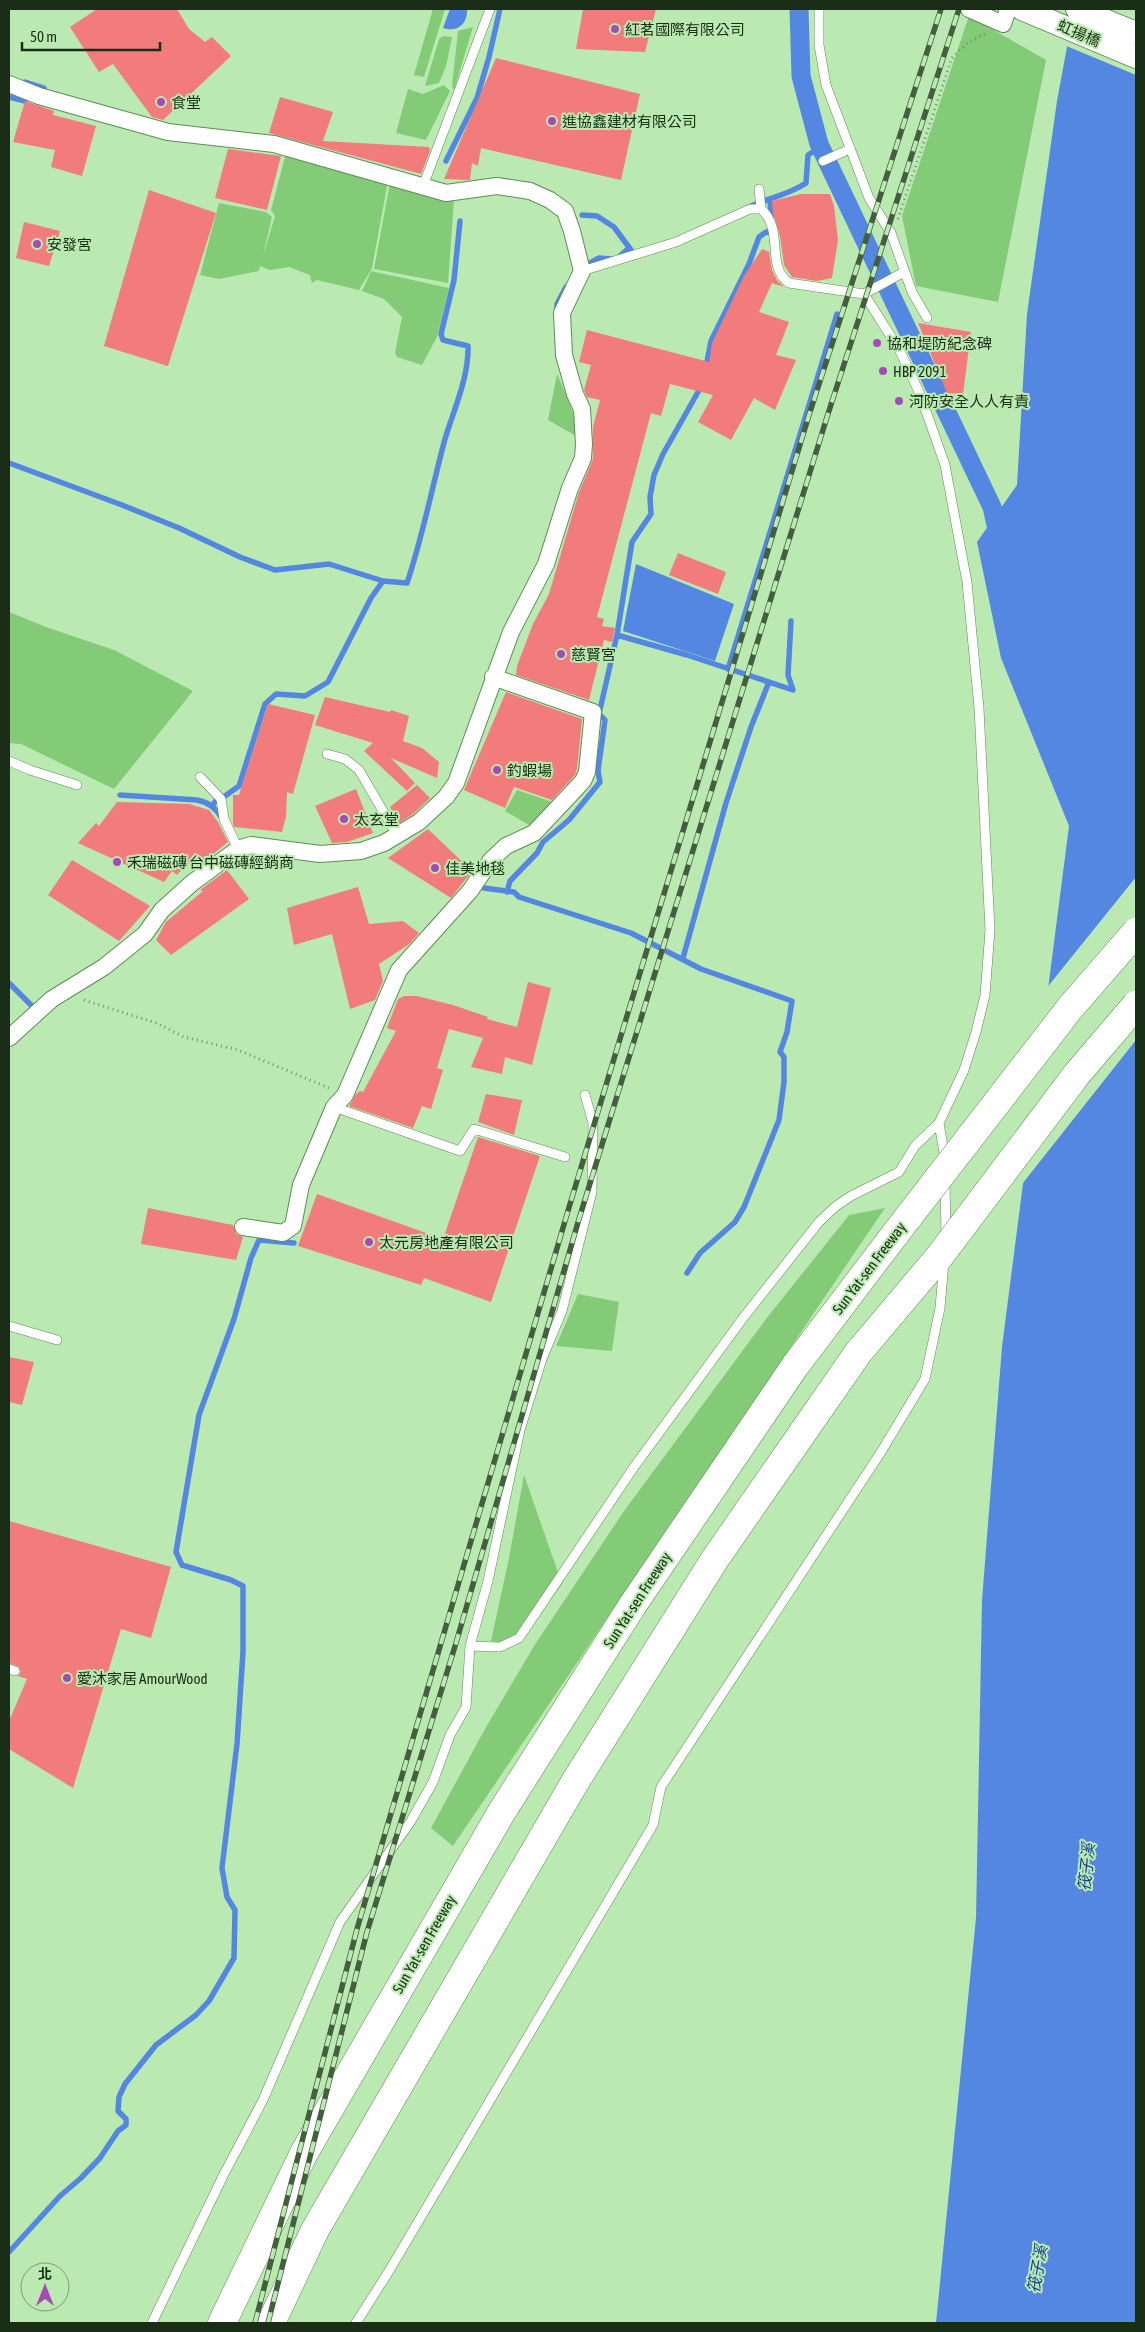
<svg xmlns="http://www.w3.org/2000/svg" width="1145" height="2332" viewBox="0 0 1145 2332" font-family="'Asap Condensed','Noto Sans TC',sans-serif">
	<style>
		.green { fill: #83cb77 }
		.water { fill: #5487e1 }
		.pier { fill: #baeab1 }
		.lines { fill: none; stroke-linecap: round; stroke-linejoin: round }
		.stream { stroke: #5487e1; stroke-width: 5.5 }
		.canal { stroke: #5487e1; stroke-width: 19 }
		.building { fill: #f27b7c }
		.lane-casing { stroke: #5e8b56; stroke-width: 10 }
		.street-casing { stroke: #5e8b56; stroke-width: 18 }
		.secondary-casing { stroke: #5e8b56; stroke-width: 24 }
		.highway-casing { stroke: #5e8b56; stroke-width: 29 }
		.path { stroke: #71936a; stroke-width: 3; stroke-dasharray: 1 4; stroke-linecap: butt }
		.lane { stroke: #fff; stroke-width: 9 }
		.street { stroke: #fff; stroke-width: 16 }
		.secondary { stroke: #fff; stroke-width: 22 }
		.highway { stroke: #fff; stroke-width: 28 }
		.rail-casing { stroke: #445e3f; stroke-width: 5.5 }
		.rail { stroke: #baeab1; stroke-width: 4; stroke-dasharray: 11; stroke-linecap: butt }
		.highway-bridge-casing { stroke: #5e8b56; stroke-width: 29; stroke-linecap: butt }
		.highway-bridge { stroke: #fff; stroke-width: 28 }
		.poi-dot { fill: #a54bb6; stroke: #baeab1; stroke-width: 2 }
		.labels { text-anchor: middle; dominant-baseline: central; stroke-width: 4; stroke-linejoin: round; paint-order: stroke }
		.poi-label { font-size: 15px; fill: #1a2d17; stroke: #baeab1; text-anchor: start }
		.street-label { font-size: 15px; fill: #1a2d17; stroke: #baeab1 }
		.water-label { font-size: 16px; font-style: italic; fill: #134191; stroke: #baeab1 }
	</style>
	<rect width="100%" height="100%" fill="#baeab1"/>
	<path class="green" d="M433 9H445L424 77 414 75Z
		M969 16 1046 60 998 302 916 286 902 216Z
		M473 27 454 90 452 86 458 31Z
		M443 36 452 37 446 66 439 83 425 86 439 39Z
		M444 85 450 91 426 140 396 133 408 89 423 94Z
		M286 153 388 181 372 268 359 290 317 280 312 283 310 275 289 267 270 270 260 266 259 271 219 279 200 275 219 203 266 212 272 217 263 256 275 216 271 210Z
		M390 183 454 200 448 283 374 269Z
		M371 271 449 288 437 337 422 365 397 357 395 353 402 317 384 299 362 291Z
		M557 374C566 395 576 414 578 437L548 420Z
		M9 612 46 627 114 650 193 691 114 789 21 744 9 743Z
		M517 790 567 807 541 832 505 811Z
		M885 1208 453 1846 431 1828 485 1729 534 1646 624 1511 766 1319 849 1215Z
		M578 1294 619 1302 612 1351 556 1346Z
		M524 1475 562 1584 525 1634 506 1644 491 1641 509 1558Z"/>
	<path class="water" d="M450 9H467C468 23 458 33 443 28Z
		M1074 9H1136V2323H936L976 1918 982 1600 1002 1347 1069 826 1001 658 977 542 1017 485 1027 314 1057 101Z
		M636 564 734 604 715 661 623 631Z"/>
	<path class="pier" d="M1071 9H1136V75L1064 45Z
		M1136 877V1040L1019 1188 1045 990Z"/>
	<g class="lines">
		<path class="stream" d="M25 82 44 88
			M9 97 25 101
			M446 161 477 98 489 57 500 9
			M747 208C766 198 787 196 806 183L808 155 821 147
			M582 215 597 216 614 227 631 250
			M620 256 629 248
			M583 267 599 258 611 259
			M557 311V304L566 287
			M706 367 711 341 749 264 759 237 766 232 772 233 770 199
			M702 385 663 454 654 475 650 497 651 514 632 542 617 635 687 655 793 690 788 675 791 621
			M9 463 122 505 179 528 240 557 275 570 329 564 383 581
			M728 669 837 314
			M120 795 197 800C209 802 216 808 222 818
			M212 806 217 799 225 796 239 786 265 704 276 694 305 696 328 682 371 598 383 581 407 583C423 536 432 487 445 439 454 409 469 377 468 346L443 340 441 334 454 280 460 221
			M484 888 514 892 519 897 631 933 701 969 792 1001 787 1032 780 1052 784 1057V1082L779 1120 744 1207 735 1222 700 1253 687 1273
			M507 892 510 881 537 853 543 842 569 820 600 782 598 771 605 720 599 714 617 635
			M683 958 726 803 751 727 769 682
			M9 983 34 1008
			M9 2252 60 2196 81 2178 100 2158 118 2131 126 2125V2119L118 2111 119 2097 125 2084 156 2045 196 2015 209 2001 234 1958 235 1910 227 1897 222 1868 237 1744 243 1652V1586L231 1580 182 1565 176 1552 199 1415 234 1319 251 1258 259 1240 294 1243"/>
		<path class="canal" d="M799 9 801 76 819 144 992 507 1000 543"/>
	</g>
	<path class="building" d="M97 9H177L189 29 205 42 212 37 231 56 163 120 152 117 113 64 99 72 70 27Z
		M583 9H656L645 52 576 49Z
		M496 58 640 94 621 180 481 148 478 166 472 163 470 180 444 179Z
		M280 97 333 112 323 141 429 147 430 151 421 174 269 133Z
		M25 101 54 111 53 115 96 126 82 176 51 167 55 150 13 142Z
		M228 149 281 156 267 210 215 198Z
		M149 190 216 213 168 366 104 346Z
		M801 194H830L834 206 838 240 832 278 817 281 792 277 784 265 780 236 773 213 772 201Z
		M24 222 60 231 49 266 16 258Z
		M762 249 769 252 772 270 777 280 784 287 772 283 759 312 789 322 776 355 796 360 775 410 754 398 731 440 698 422 713 395 670 384 661 416 651 413 597 617 604 619 602 626 615 628 612 642 604 640 589 700 516 675 517 666 533 624 549 594 579 492 593 459V427L600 400 587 397 584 390 591 365 579 362 587 330 709 362 712 343 744 276Z
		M918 323 971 332 963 394 947 393Z
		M678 553 726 572 718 594 669 575Z
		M506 692 582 719 577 769 575 775 552 800 514 787 505 808 464 790Z
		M325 697 390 712 391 710 409 716 403 741 422 748 439 762 437 778 391 758 415 783 407 791 364 751 373 743 315 725Z
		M268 704 315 715 293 794 287 792 286 817 282 832 234 827 233 823V795H239Z
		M417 785 430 798 413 814 399 823 390 807Z
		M356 789 373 833 347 842 332 843 315 806Z
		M117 802 189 804 209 810 218 822 228 842 196 868 201 858 196 854 177 875 172 871 164 882 78 843 96 823 99 826Z
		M428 829 472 871 451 898 388 858Z
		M72 860 150 906 119 941 48 895Z
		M227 870 249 899 171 955 156 940 166 922 203 891 200 890Z
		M358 887 369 924 403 921 419 933 408 945 379 964 383 981 375 1000 350 1009 332 934 294 945 287 908Z
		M528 982 551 988 532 1065 505 1057 502 1074 471 1067 483 1038 449 1029 437 1068 443 1070 431 1109 422 1106 413 1128 349 1106 356 1094 360 1091 363 1092 396 1031 387 1028 398 999 404 996H417L453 1005 488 1017 487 1019 517 1027Z
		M486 1094 522 1100 514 1135 478 1122Z
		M478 1137 540 1156 491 1302 424 1278 421 1285 298 1246 317 1194 443 1239Z
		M148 1208 233 1225 236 1234 243 1237 236 1260 141 1244Z
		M9 1357 34 1362 22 1405 9 1402Z
		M9 1521 171 1567 151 1638 121 1629 73 1788 9 1749V1721L27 1679 18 1676 21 1672 19 1667 9 1663Z"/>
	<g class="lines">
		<defs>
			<path id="lane" d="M819 9V45L826 85 869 198 891 233 912 292 927 318
				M823 161 850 149
				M423 186 490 9
				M759 189 761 209
				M582 271 676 242 750 209H761C785 230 765 266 789 283L864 294
				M864 294 904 272
				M327 754 345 759 359 770 397 835
				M9 761 30 770 77 785
				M200 777 221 799 224 819 238 849
				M334 1107 460 1151 474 1129 565 1157
				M939 1123 945 1159
				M945 1180 946 1237
				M9 1326 57 1340
				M470 1646 500 1647 519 1638 634 1467 743 1318 819 1222 836 1206 851 1196 899 1172 915 1146 939 1123 964 1070 976 1032 985 995 990 930 979 708 967 582 945 465 920 394 900 351 864 294
				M9 1669 15 1671
				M152 2323 223 2176 263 2100 340 1922 411 1821 433 1782 450 1735 466 1707 470 1646 488 1581 520 1430 542 1359 562 1311 592 1192 593 1123 585 1095
				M356 2323 389 2271 653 1825 661 1787 881 1452 925 1379 940 1308 944 1262"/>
			<path id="street" d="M969 9 1003 24 1008 9
				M9 84 39 96 168 132 274 144 446 193 497 186 530 191 550 200 565 211 572 231 582 271 562 313 564 355 575 394 582 409 584 444 583 458 570 488 546 564 511 632 456 783 446 797 419 822 384 843 361 851 320 854 251 845 238 849 192 883 162 910 145 934 104 967 52 999 9 1038
				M243 1227 283 1233 293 1226 301 1185 334 1107 345 1095 399 970 470 891 491 860 506 846 534 833 583 781 587 772 593 712 493 677"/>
			<path id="secondary" d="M1022 9 1136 57
				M1077 9 1136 33"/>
			<path id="highway" d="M222 2323 304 2153 501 1813 632 1606 795 1366 896 1233
				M271 2323 315 2230 575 1782 715 1559 858 1353 939 1257"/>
		</defs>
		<use href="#lane" class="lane-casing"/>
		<use href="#street" class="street-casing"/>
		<use href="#secondary" class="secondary-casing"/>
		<use href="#highway" class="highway-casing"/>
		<path class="path" d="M898 219 952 58 968 42 985 34
			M84 1000 156 1023 184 1037 238 1050 329 1088"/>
		<use href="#lane" class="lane"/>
		<use href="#street" class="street"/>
		<use href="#secondary" class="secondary"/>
		<use href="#highway" class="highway"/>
		<defs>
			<path id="rail" d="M255 2323 357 1929 570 1204 809 415 941 9
				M268 2323 367 1932 456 1643 579 1219 827 417 959 9"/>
		</defs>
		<use href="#rail" class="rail-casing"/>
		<use href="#rail" class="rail"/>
		<defs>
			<path id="highway-bridge" d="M896 1233 1070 1008 1136 932
				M939 1257 1077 1074 1136 1005"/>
		</defs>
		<use href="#highway-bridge" class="highway-bridge-casing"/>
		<use href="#highway-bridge" class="highway-bridge"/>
	</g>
	<g class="poi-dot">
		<circle cx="615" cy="29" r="5"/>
		<circle cx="161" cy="102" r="5"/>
		<circle cx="552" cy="121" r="5"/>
		<circle cx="37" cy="244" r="5"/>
		<circle cx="877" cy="343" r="5"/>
		<circle cx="883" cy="371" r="5"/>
		<circle cx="899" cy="401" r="5"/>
		<circle cx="561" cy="654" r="5"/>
		<circle cx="497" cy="770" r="5"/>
		<circle cx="344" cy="819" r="5"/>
		<circle cx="117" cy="862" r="5"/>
		<circle cx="435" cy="868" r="5"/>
		<circle cx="369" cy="1242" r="5"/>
		<circle cx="67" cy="1678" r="5"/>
	</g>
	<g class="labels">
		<g class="poi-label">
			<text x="625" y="29">紅茗國際有限公司</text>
			<text x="171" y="102">食堂</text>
			<text x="562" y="121">進協鑫建材有限公司</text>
			<text x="47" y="244">安發宮</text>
			<text x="887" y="343">協和堤防紀念碑</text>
			<text x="893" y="371">HBP 2091</text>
			<text x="909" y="401">河防安全人人有責</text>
			<text x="571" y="654">慈賢宮</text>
			<text x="507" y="770">釣蝦場</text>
			<text x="354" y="819">太玄堂</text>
			<text x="127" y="862">禾瑞磁磚 台中磁磚經銷商</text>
			<text x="445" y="868">佳美地毯</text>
			<text x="379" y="1242">太元房地產有限公司</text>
			<text x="77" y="1678">愛沐家居 AmourWood</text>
		</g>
		<g class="street-label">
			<text transform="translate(1079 33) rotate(23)">虹揚橋</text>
			<text transform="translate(869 1268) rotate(-53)">Sun Yat-sen Freeway</text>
			<text transform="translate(637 1600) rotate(-57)">Sun Yat-sen Freeway</text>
			<text transform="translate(424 1944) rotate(-60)">Sun Yat-sen Freeway</text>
		</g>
		<g class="water-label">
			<text transform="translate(1086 1867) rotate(-84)">筏子溪</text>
			<text transform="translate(1037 2269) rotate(-80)">筏子溪</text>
		</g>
	</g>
	<rect width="1145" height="2332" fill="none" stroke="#1a2d17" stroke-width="20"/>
	<g transform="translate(45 2287)"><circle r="24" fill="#baeab1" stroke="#7a9e73"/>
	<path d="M0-4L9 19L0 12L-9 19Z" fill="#a54bb6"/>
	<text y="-8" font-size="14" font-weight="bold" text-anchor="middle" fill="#1a2d17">北</text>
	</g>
	<path d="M22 42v8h138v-8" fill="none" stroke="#1a2d17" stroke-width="2.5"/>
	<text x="30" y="42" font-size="15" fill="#1a2d17" stroke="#baeab1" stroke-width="4" paint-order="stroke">50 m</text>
</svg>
